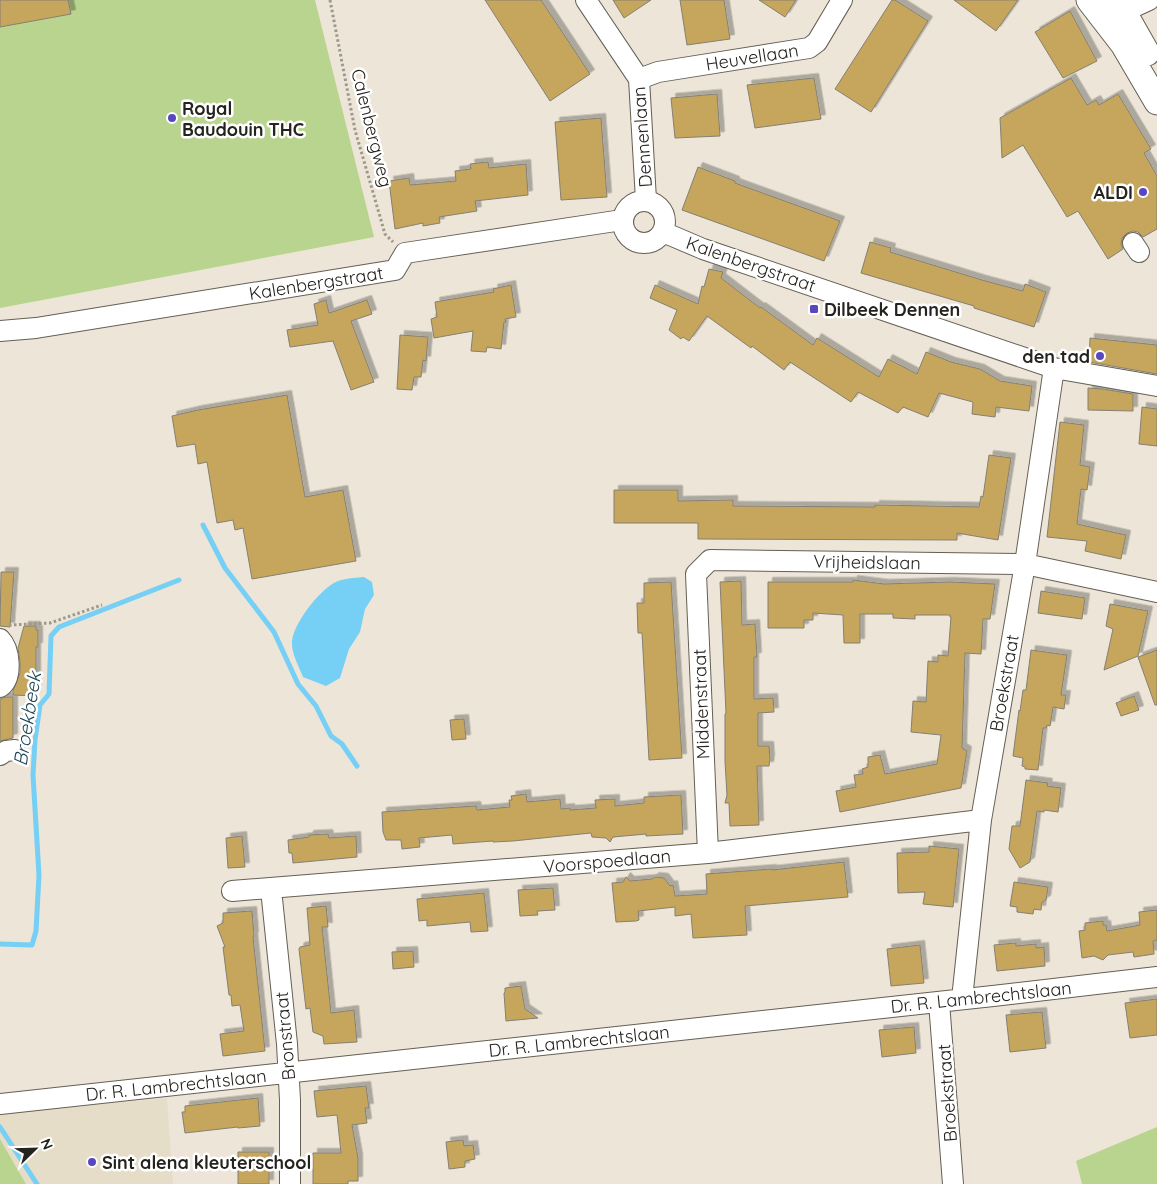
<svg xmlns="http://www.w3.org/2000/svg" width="1157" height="1184" viewBox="0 0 1157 1184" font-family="Quicksand,sans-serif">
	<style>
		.built { fill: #e6ddc8 }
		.green { fill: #b9d48e }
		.water { fill: #76cff5 }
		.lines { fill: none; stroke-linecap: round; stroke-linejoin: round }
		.stream { stroke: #76cff5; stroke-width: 5 }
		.building { fill: #c6a55b; stroke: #858073; filter: url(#shadow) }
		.minor-casing { stroke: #655f54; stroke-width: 22 }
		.major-casing { stroke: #655f54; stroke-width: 27 }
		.path { stroke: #9d988e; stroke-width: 3; stroke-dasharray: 2.5 2.5; stroke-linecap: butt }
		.minor { stroke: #fff; stroke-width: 20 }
		.major { stroke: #fff; stroke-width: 25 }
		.poi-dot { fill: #5947bf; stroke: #fff; stroke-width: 2 }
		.labels { text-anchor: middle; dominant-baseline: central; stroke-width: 5; stroke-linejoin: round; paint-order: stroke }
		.street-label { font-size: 18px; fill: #25231e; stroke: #fff }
		.poi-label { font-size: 18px; font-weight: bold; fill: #25231e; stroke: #fff; text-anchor: start }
		.water-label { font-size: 19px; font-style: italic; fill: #1f4757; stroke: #fff }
	</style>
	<defs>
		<filter id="shadow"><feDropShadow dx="4.5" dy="-4.5" stdDeviation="0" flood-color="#0004"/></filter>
	</defs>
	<rect width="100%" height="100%" fill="#ece5d8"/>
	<path class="built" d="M167 1098 173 1184H26L0 1139V1114Z"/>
	<path class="green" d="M0 0H315L374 237 0 308Z
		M1157 1127V1184H1082L1076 1161Z
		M0 1139 26 1184H0Z"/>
	<path class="water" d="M364 577 372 582 374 595 365 609 360 632 349 649 340 678 326 686 303 677C299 667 292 654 292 644 291 626 319 591 334 583 343 578 355 578 364 577Z"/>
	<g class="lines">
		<path class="stream" d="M203 525 225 568 274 632 298 684 316 706 331 736 342 744 357 766
			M0 944 32 945 36 931 39 875 33 775 35 740 40 705 49 694 51 636 59 627 179 580
			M0 1127 37 1184"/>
	</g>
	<path class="building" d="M0 0H68L71 14 0 27Z
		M485 0H541L590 74 550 101Z
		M613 0H651L624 18Z
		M680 0H724L730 39 687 45Z
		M759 0H796L785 17Z
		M892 0H895L928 21 871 112 835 89Z
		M954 0H1018L996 31Z
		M1070 11 1097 61 1063 78 1035 32Z
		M814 78 821 119 755 128 747 85Z
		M1071 78 1087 105 1096 100 1099 105 1118 94 1151 149 1144 153 1157 176V229L1143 237 1138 232 1133 231 1127 233 1122 238 1121 244 1123 249 1108 259 1078 211 1067 217 1023 145 1002 158 1000 118Z
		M717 94 720 136 675 138 671 98Z
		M601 118 607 197 561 200 555 122Z
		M488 162 489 168 526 164 528 195 475 201 477 211 439 217 440 223 423 226V223L395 229 389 181 409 178 410 185 456 181 455 171 471 169 470 164Z
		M698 167 735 181V183L840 221 824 261 682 210Z
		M870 242 891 248 890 252 982 280 1023 291 1025 284 1046 292 1034 327 974 308V306L861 273Z
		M709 269 723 272 721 278 760 308 761 307 813 345 817 338 879 377 888 359 917 374 926 352 951 362 980 369 1000 381 1032 386 1029 411 996 407 995 417 972 414 973 402 939 393 928 417 903 407 898 413 858 392 851 402 790 362 784 370 752 346 751 348 707 316 689 341 683 337 681 339 669 330 677 310 650 298 655 285 698 304 702 286 704 287Z
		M511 285 516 317 505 319 506 322H504L501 349 487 347 486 352 471 351 473 331 434 338 431 319 437 317 435 302 494 292 493 289Z
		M326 300 329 313 367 300 372 314 351 321 374 382 351 390 333 341 290 347 287 330 318 325 314 304Z
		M400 335 428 337 426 361 423 360 421 377H414L412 390 397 389Z
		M1090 338 1157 345V374L1089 362Z
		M1088 388 1103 389 1133 394V411L1088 410Z
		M287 395 305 497 343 490 356 561 252 579 243 528 235 530 233 520 217 523 207 462 198 464 195 444 177 447 172 416 198 410Z
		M1142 407 1157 409V446L1139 444Z
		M1060 422 1084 425 1080 465 1090 467 1087 490 1081 489 1077 524 1126 535 1121 559 1085 551 1087 541 1047 537Z
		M989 455 1011 458 998 540 957 533V540L698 539V523H614V490H678V501L733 500V506L875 507V505L979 507 981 496 983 497Z
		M1 572H14L10 627 0 626Z
		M853 580 884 584 950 582 995 584 990 619H983L981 654 965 653 962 748 967 751 961 788 840 812 836 791 856 787 854 775 863 774 862 769 868 767V757L880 755 885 774 937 764 941 735 911 732 913 701 926 702 928 661 938 662V655L948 656 951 617H950V615H915V619L893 618V614H860V643H844L843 615 813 613V620H804V628H768V582H853Z
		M741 581 742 625 755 624 757 657H754V699L773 698 774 712 758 713V746H769L770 759 769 766H757L759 825 730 826 729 803H725L727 795 725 761V714L726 713 720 582Z
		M671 582 682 758 649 760 642 633H638L637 603H644V583Z
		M1041 591 1085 598 1082 619 1038 613Z
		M1110 604 1148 611 1138 656 1104 670 1113 629 1106 626Z
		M24 626H36V630H38V647H36V696L13 695V691L20 673V662L18 648Z
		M1031 650 1067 655 1061 695H1066L1064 709 1053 707 1050 726 1047 725 1046 728H1043L1038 770 1025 769V767L1022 766 1023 758 1013 756 1019 710 1020 711 1023 690H1026Z
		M1157 650V705H1155L1138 657Z
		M1134 696 1139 710 1121 716 1116 703Z
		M6 697H13V738L0 741V699Z
		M464 719 466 739 452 740 450 720Z
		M1026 780 1048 783 1047 786 1061 788 1058 812 1044 810V812L1037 811 1030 862 1020 868 1009 849 1012 826H1020Z
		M526 794 527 802 560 799 561 809 570 808V810L596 808 595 800 615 799V806L644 803V797L681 795 683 834 646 836V834L613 837 610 842 606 838 592 837 591 833 513 841 493 842V841L453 844 452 835 419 838 420 847 402 849 401 840H386L383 832 382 812 476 806 477 810 510 807 509 800H512L511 796Z
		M328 834 329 838 356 836 357 857 293 863 292 853H289L288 840 309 837V835Z
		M242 836 245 867 228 868 226 838Z
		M929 846 959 849 953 907 923 904 925 892 898 893 897 853 929 852Z
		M844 862 848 897 745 906 747 935 693 938 691 914 675 916V907L638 911 639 920 636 921 616 922 612 883 623 882 626 877 630 881 652 879 655 877 664 878 670 886 673 885 675 896 707 894 706 874 772 869V870Z
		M1014 882 1048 887 1046 900 1042 902 1041 910 1034 909 1033 914 1017 912V907L1010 906Z
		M553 888 555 910 537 911 538 915 520 916 518 890Z
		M484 893 488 931 471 932 470 922 427 926V920L419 921 417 899Z
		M326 906 328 927H322L331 1013 354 1010 357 1042 324 1044 323 1036 313 1032 310 1008 306 1009 299 949 300 947 310 945 307 908Z
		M1157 910V940L1153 941 1154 954 1134 957 1133 952 1108 955 1103 960 1094 956 1082 958 1079 931 1085 930V923L1103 921V925H1106L1107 931 1135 926 1140 925 1139 912Z
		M252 911 254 936 253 937 265 1051 223 1056 220 1034 244 1031 240 1005 232 1006 231 995H229L223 947H225L217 926 223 923V913Z
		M1016 943V946L1036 944V948L1044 947 1045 966 997 971 994 945Z
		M920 945 924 983 891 986 887 949Z
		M413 951 414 967 393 969 392 952Z
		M521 986 525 1009 538 1018 506 1021 504 993 505 992V988Z
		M1157 999V1035L1130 1038 1125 1003Z
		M1042 1012 1046 1048 1010 1052 1006 1015Z
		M914 1027 916 1053 882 1057 879 1030Z
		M366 1086 369 1108H365L367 1123 352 1125 358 1158V1181H348V1184H313V1153H341L337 1115 317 1117 314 1091Z
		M258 1098 260 1126 238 1128V1127L185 1133 182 1112H185V1106Z
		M463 1140 464 1146 473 1145 475 1159 465 1161V1167L449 1169 446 1142Z
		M238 1152H269V1184H238Z"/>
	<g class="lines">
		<defs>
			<path id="minor" d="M586 0 639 79 646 200
				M1123 12 1149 0
				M639 79 658 72 809 48 817 42 842 0
				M623 222a21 21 0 1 1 42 0a21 21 0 1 1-42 0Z
				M663 232 703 249 1054 368 1157 386
				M1133 243 1139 252
				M0 331 36 328 395 270 405 253 622 220
				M0 639C10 649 13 678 0 687
				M0 755 6 751 15 750
				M708 853 696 574 710 560 1025 564 1157 592
				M271 889 287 1044 290 1100V1184
				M232 891 708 853 981 820
				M962 999 981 820 1025 564 1054 368
				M939 1002 953 1184
				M0 1104 993 996 1157 977"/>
			<path id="major" d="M1089 0 1123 44 1157 102
				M1117 0 1147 53"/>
		</defs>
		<use href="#minor" class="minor-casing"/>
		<use href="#major" class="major-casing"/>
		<path class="path" d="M330 0 355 130 385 234 393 242
			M9 625 50 623 102 605"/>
		<use href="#minor" class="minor"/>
		<use href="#major" class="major"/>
	</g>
	<g class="poi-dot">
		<circle cx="172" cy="118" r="5"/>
		<circle cx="1143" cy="192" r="5"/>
		<rect x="809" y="304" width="10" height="10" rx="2.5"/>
		<circle cx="1100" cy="356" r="5"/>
		<circle cx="92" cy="1162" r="5"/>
	</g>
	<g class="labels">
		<g class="street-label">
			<text transform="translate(752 57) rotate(-9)">Heuvellaan</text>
			<text transform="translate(372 128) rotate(76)">Calenbergweg</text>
			<text transform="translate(642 137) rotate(-94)">Dennenlaan</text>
			<text transform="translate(751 264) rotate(19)">Kalenbergstraat</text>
			<text transform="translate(316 283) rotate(-9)">Kalenbergstraat</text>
			<text transform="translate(867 562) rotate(1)">Vrijheidslaan</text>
			<text transform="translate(1004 683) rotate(-80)">Broekstraat</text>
			<text transform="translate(701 704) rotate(-92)">Middenstraat</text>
			<text transform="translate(607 861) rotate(-5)">Voorspoedlaan</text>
			<text transform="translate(981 997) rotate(-6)">Dr. R. Lambrechtslaan</text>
			<text transform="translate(285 1036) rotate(-95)">Bronstraat</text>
			<text transform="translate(579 1041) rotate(-6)">Dr. R. Lambrechtslaan</text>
			<text transform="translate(176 1085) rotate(-6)">Dr. R. Lambrechtslaan</text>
			<text transform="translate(947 1093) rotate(-94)">Broekstraat</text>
		</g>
		<g class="poi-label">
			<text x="182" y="108">Royal<tspan x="182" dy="21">Baudouin THC</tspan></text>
			<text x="1133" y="192" text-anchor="end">ALDI</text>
			<text x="824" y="309">Dilbeek Dennen</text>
			<text x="1090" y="356" text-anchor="end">den tad</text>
			<text x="102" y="1162">Sint alena kleuterschool</text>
		</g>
		<g class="water-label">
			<text transform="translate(27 719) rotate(-81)">Broekbeek</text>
		</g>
	</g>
	<g transform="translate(35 1149) rotate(67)" stroke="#ffffff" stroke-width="4" paint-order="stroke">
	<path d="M0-4L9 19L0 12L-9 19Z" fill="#25231e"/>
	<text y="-8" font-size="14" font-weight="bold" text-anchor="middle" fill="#25231e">N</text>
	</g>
</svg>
